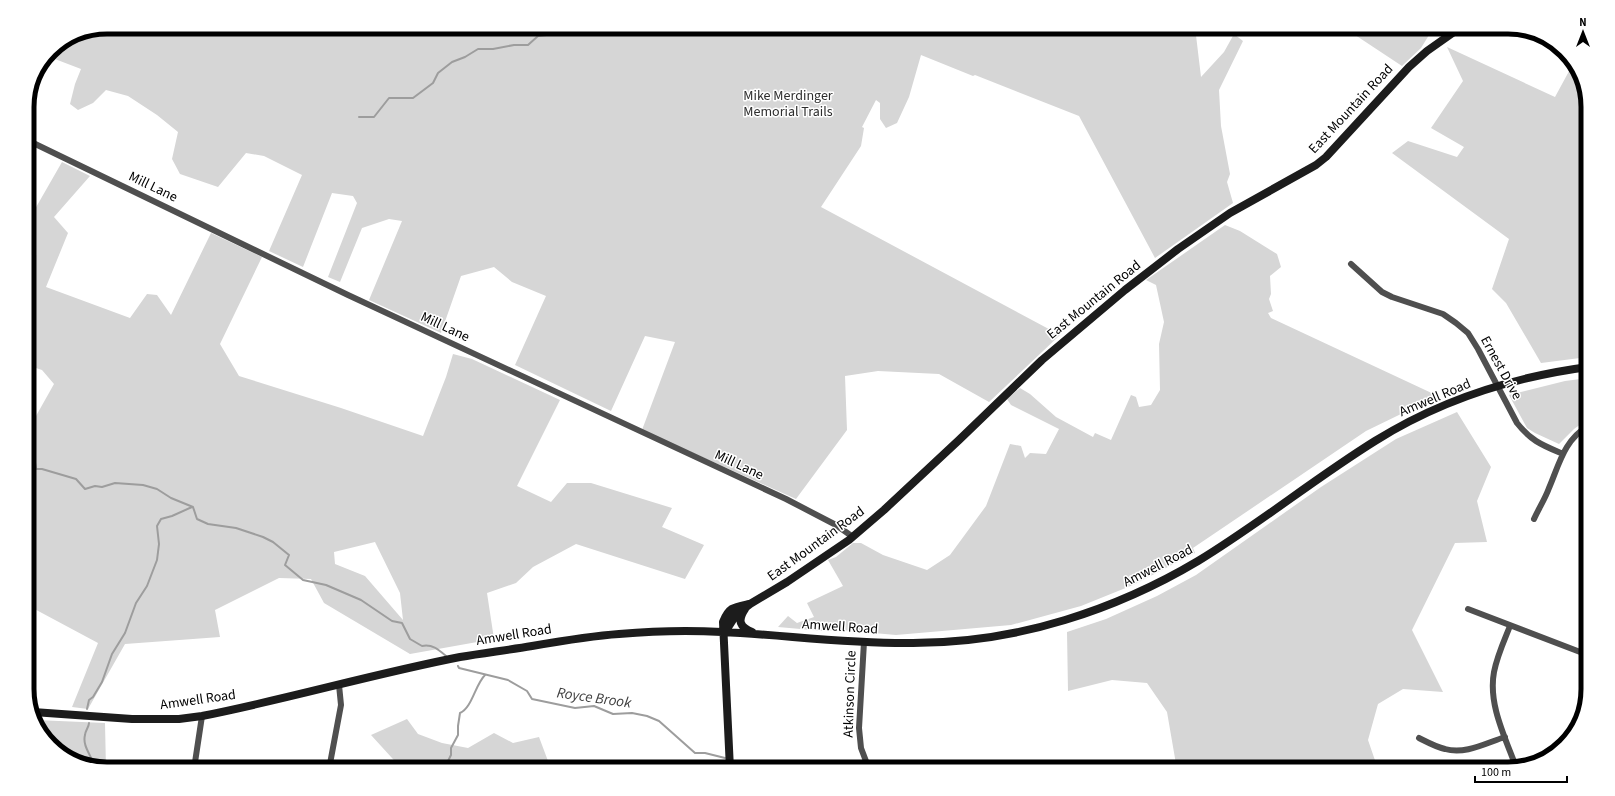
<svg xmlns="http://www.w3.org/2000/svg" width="1615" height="796" viewBox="0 0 1615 796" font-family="'Source Sans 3',sans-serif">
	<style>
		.green { fill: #d6d6d6; fill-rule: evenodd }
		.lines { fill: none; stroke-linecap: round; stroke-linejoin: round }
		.stream { stroke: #9d9d9d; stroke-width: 2 }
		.street { stroke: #4f4f4f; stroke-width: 6 }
		.secondary { stroke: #1c1c1c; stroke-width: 8 }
		.labels { text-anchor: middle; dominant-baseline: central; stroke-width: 3; stroke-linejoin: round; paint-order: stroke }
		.park-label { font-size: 14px; fill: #2d2d2d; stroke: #fff }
		.street-label { font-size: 14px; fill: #000; stroke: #fff }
		.water-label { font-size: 15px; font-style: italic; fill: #3e3e3e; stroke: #fff }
		.rim { fill: none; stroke: #000; stroke-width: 5 }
	</style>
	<rect width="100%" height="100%" fill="#fff"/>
	<path class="green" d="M107 27H1195L1201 77 1224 52 1234 34 1243 41 1219 90 1221 126 1230 174 1227 182 1233 203 1155 258 1079 116 975 75 973 76 921 55 909 97 897 123 886 128 880 119V103L876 100 862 127 864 128 861 146 821 207 1060 335 989 402 939 374 878 371 845 376 847 430 796 499 642 430 675 342 645 336 611 411 515 365 546 296 512 282 494 267 461 276 441 333 369 300 402 221 389 219 362 228 340 282 328 277 357 203 353 196 332 193 303 267 269 251 302 175 264 156 246 153 218 187 180 174 172 159 178 132 157 115 128 96 106 90 93 103 78 110 70 104 75 84 81 69 47 56 51 50 76 33Z
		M1343 27H1434L1421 48 1402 66Z
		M1447 47 1555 97 1574 62 1588 102V357L1541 363 1506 303 1492 289 1509 239 1392 153 1408 141 1457 157 1464 147 1431 128 1463 81Z
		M62 162 90 176 54 217 68 233 46 287 130 318 147 294 157 295 171 315 211 233 262 257 220 344 239 376 341 408 423 436 446 377 453 354 472 359 560 400 517 486 551 502 567 483H591L672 508 662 527 704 545 685 579 576 544 533 567 516 583 487 593 494 639 410 654 324 603 311 579 279 578 215 610 220 637 125 644 88 709 72 707 98 643 27 605V432L54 384 42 370 27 365V223ZM375 542 400 593 403 620 365 576 335 564 334 552Z
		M1225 225 1240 231 1277 254 1281 267 1270 276 1271 294 1269 299 1273 311 1268 313 1271 318 1438 396 1366 431 1193 548 1195 553 1133 585 1081 606 1011 625 896 635 840 630 823 631 778 627 788 616 797 623 814 617 807 603 843 586 828 560 836 557 853 543H861L883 555 927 570 950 555 986 506 1010 444 1021 446 1025 458 1030 453 1046 454 1059 429 1011 405 1007 399 1020 388 1030 394 1056 417 1093 437 1095 433 1111 440 1131 395 1136 397 1139 407 1151 405 1160 390 1159 344 1164 322 1156 285 1146 280Z
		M1588 378V419L1574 429 1559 444 1535 433 1527 428 1509 395 1565 381Z
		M1457 412 1491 467 1477 501 1487 542 1455 543 1412 630 1443 692 1403 689 1378 704 1368 740 1378 769H1184L1176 764 1167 712 1147 683 1112 680 1068 691 1067 632 1106 619 1157 596 1196 575 1321 487 1396 439Z
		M407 719 418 734 442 743 468 748 494 733 513 743 539 737 551 769H402L371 735Z
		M36 720 105 723 106 769 72 761 41 734Z"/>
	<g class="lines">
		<path class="stream" d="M359 117H374L389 98H413L433 83 438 73 452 62 465 57 478 49H493L514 45H528L538 36 580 31 584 27
			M27 456 29 454 34 456 36 469H42L76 479 85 489 95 486 102 487 115 483 143 485 157 489 171 498 193 507 197 519 208 524 236 528 263 537 273 542 289 555 285 565 303 580 326 585 361 600 392 621 402 623 410 639 422 646C432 644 438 649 446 656
			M458 666 459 668 508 680 527 691 532 699 575 708 594 706 613 714 632 713 647 716 659 721 695 753H705L725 758
			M87 709 89 700 93 697 102 682 112 654 125 633 136 603 147 586 157 560 159 544 157 526 161 519 172 516 192 507
			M89 723C89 727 85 731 85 735 82 746 92 756 94 766
			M734 761 751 769
			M444 769 451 755V748L458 735V726L460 713C472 708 475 685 485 675"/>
		<path class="street" d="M27 140 348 295 786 499 836 525 853 537
			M1351 264 1382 292 1392 297 1443 314 1456 323 1468 333 1478 349 1517 423C1531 441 1542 445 1563 454
			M1534 519C1539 508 1545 499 1549 488 1559 465 1564 440 1588 426
			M1468 609 1588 655
			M1510 626C1504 641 1497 656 1494 672 1488 704 1505 737 1516 767
			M864 642 859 728 861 748 869 769
			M1584 707V681L1588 661
			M1419 738C1427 742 1436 747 1445 749 1465 755 1486 743 1505 737
			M194 769 202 716
			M329 769 341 705 339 685"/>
		<path class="secondary" d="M745 609C737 621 740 627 752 632
			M725 632 736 615 750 604 787 582 849 540 884 510 959 440 1042 360 1125 290 1178 249 1230 213 1316 165 1326 157 1409 67 1427 51 1461 27
			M33 712 132 719H179L202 716C288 699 373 674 460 657 484 653 508 650 532 646 561 641 590 636 619 634 653 631 688 630 722 632 785 635 849 644 913 643 963 643 1016 635 1065 620 1111 606 1156 586 1198 561 1259 524 1314 479 1375 441 1439 401 1513 377 1588 367
			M730 769 723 622C729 607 734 607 749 604"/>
	</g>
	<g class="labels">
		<g class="park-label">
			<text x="788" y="96">Mike Merdinger<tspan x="788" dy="16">Memorial Trails</tspan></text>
		</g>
		<g class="street-label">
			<text transform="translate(1351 109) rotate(-47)">East Mountain Road</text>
			<text transform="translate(153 187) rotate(26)">Mill Lane</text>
			<text transform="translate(1094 300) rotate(-39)">East Mountain Road</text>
			<text transform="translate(445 327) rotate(25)">Mill Lane</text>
			<text transform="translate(1501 368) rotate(61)">Ernest Drive</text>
			<text transform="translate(1435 398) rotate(-23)">Amwell Road</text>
			<text transform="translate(739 465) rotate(25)">Mill Lane</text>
			<text transform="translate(816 544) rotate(-36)">East Mountain Road</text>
			<text transform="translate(1158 566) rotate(-27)">Amwell Road</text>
			<text transform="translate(840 627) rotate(4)">Amwell Road</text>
			<text transform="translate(514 635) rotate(-9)">Amwell Road</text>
			<text transform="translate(850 694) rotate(-88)">Atkinson Circle</text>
			<text transform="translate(198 700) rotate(-8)">Amwell Road</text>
		</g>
		<g class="water-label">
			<text transform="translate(594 698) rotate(8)">Royce Brook</text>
		</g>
	</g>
	<path d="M0 0H1615V796H0ZM107 34H1508A73 73 0 0 1 1581 107V689A73 73 0 0 1 1508 762H107A73 73 0 0 1 34 689V107A73 73 0 0 1 107 34Z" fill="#fff" fill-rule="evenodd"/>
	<path class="rim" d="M107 34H1508A73 73 0 0 1 1581 107V689A73 73 0 0 1 1508 762H107A73 73 0 0 1 34 689V107A73 73 0 0 1 107 34Z"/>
	<g transform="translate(1583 32)" stroke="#ffffff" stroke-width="3" paint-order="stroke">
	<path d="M0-3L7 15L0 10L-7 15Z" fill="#000000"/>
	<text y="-6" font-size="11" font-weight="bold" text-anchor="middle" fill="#000000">N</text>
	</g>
	<path d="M1475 776v6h92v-6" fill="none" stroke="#000000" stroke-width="2"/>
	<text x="1481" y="776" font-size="12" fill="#000000" stroke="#ffffff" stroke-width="3" paint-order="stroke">100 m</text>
</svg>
